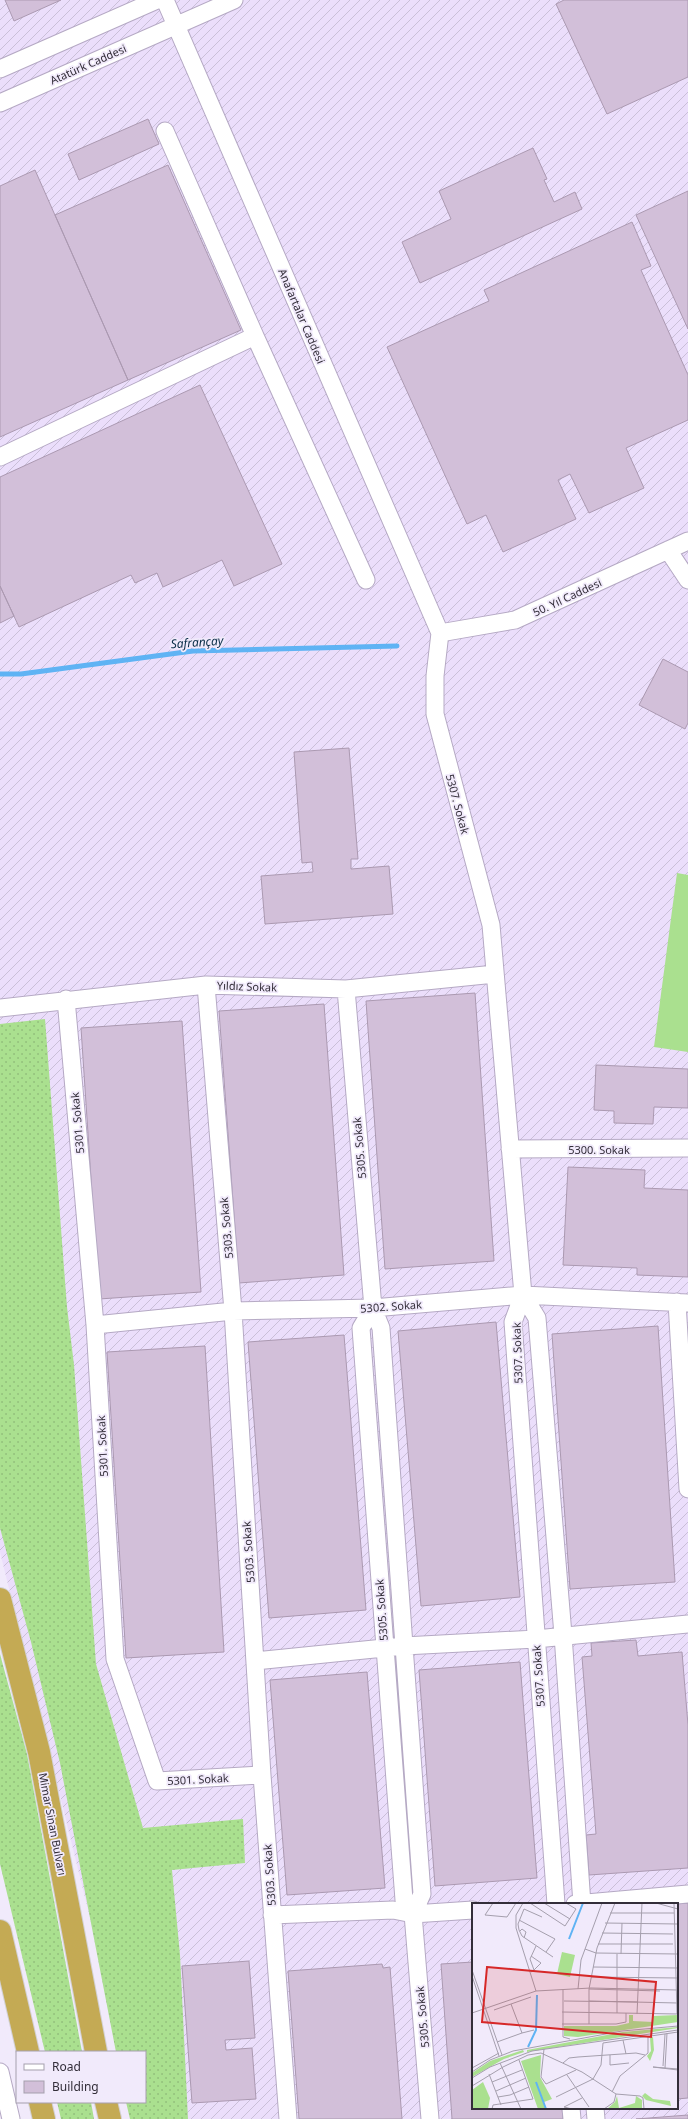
<svg xmlns="http://www.w3.org/2000/svg" width="688" height="2119" viewBox="0 0 688 2119" font-family="'Noto Sans',sans-serif">
	<style>
		.industrial { fill: url(#industrial-furrows); fill-rule: evenodd }
		.grass { fill: url(#grass-dots) }
		.pitch { fill: #aae08f }
		.lines { fill: none; stroke-linecap: round; stroke-linejoin: round }
		.stream { stroke: #5fb3f4; stroke-width: 5 }
		.building { fill: #d2bfd9; stroke: #ab99b1 }
		.minor-casing { stroke: #b5a9c4; stroke-width: 19 }
		.highway-casing { stroke: #d2d1d3; stroke-width: 24 }
		.minor { stroke: #fff; stroke-width: 17 }
		.highway { stroke: #c4aa54; stroke-width: 22 }
		.labels { text-anchor: middle; dominant-baseline: central; stroke-width: 3.5; stroke-linejoin: round; paint-order: stroke }
		.street-label { font-size: 11px; fill: #332e39; stroke: #f1eafb }
		.water-label { font-size: 12px; font-style: italic; fill: #092d47; stroke: #f1eafb }
		.inset-river { fill: none; stroke: #5fb3f4; stroke-width: 2 }
		.inset-road { fill: none; stroke: #a59fad; stroke-width: 1 }
		.view { fill: #d62828; fill-opacity: 0.15; stroke: #d62828; stroke-width: 2 }
		.inset-edge { fill: none; stroke: #332e39; stroke-width: 2 }
	</style>
	<defs>
		<pattern id="industrial-furrows" width="10" height="10" patternUnits="userSpaceOnUse"><rect width="10" height="10" fill="#ebdefb"/><path d="M-1 1l2-2M0 10L10 0M9 11l2-2" fill="none" stroke="#cabfd8"/></pattern>
		<pattern id="grass-dots" width="8" height="8" patternUnits="userSpaceOnUse"><rect width="8" height="8" fill="#aae08f"/><path d="M2 2h.1M6 6h.1" fill="none" stroke="#93c07c" stroke-width="1.8" stroke-linecap="round"/></pattern>
	</defs>
	<rect width="100%" height="100%" fill="#f1eafb"/>
	<path class="industrial" d="M0 0H688V2119H139L145 2102V2052H123L0 1552ZM473 1904H677V2108H473Z"/>
	<path class="grass" d="M45 1019 67 1307 74 1365 96 1664 143 1828 243 1819 245 1863 172 1870 180 1955 188 2119H130L126 2102H145V2052H116L60 1763 31 1642 0 1528V1024Z
		M0 1654 27 1754 82 2052H45L0 1864Z
		M57 2102H91L94 2119H61Z"/>
	<path class="pitch" d="M677 873 688 875V1052L654 1047Z"/>
	<g class="lines">
		<path class="stream" d="M0 674H21L193 651 397 646"/>
	</g>
	<path class="building" d="M5 0H61L14 21Z
		M564 0H688V77L607 114 556 4Z
		M148 119 159 144 79 180 68 154Z
		M533 148 547 179 544 180 554 202 575 192 582 209 420 283 402 242 451 219 439 191Z
		M168 165 241 330 128 380 55 215Z
		M35 170 128 380 0 437V186Z
		M688 191V329L636 215Z
		M632 222 651 266 641 270 688 375V420L626 448 644 488 589 513 570 474 558 480 576 519 503 552 486 515 467 524 387 347 489 301 484 290Z
		M200 385 282 564 234 586 222 560 163 587 157 573 135 583 131 575 19 627 0 586V477Z
		M0 586 14 616 0 623Z
		M663 659 688 672V723L685 729 639 705Z
		M349 748 358 859H351V869L389 866 393 914 265 924 261 876 313 872 312 862 302 863 294 752Z
		M475 993 494 1261 385 1269 366 1001Z
		M324 1004 344 1275 239 1283 219 1011Z
		M182 1021 201 1292 99 1299 81 1028Z
		M596 1065 688 1069V1108L654 1107 653 1124 614 1123V1111L594 1110Z
		M568 1167 645 1170 644 1188 688 1190V1277L637 1275V1268L563 1265Z
		M496 1322 520 1597 421 1606 398 1331Z
		M658 1326 675 1582 570 1589 552 1334Z
		M344 1335 366 1610 269 1618 248 1342Z
		M205 1346 224 1652 126 1658 107 1352Z
		M636 1640 638 1656 682 1652 688 1725V1868L589 1875 586 1835 596 1834 582 1657 592 1656 591 1643Z
		M520 1662 537 1878 435 1886 419 1670Z
		M367 1672 385 1888 287 1895 270 1680Z
		M688 1903V2098L677 2099V1904H675Z
		M249 1961 255 2038 225 2040 226 2050 252 2048 256 2099 192 2103 182 1966Z
		M473 1962V2108H562L563 2119H452L441 1964Z
		M382 1964 383 1968 390 1967 402 2119H299L288 1971Z
		M688 2115V2119H636Z"/>
	<g class="lines">
		<defs>
			<path id="minor" d="M165 0 440 633 435 676V714L491 925 523 1295 513 1322 556 1904
				M0 69 157 0
				M0 103 234 0
				M165 131 255 336
				M0 457 255 336 366 580
				M668 550 688 580
				M440 633 515 620 688 541
				M206 985 233 1311 262 1775 288 2119
				M346 989 373 1308 381 1328 422 1894 413 1914 430 2119
				M66 999 95 1325 115 1659 157 1781 262 1775
				M0 1008 206 985 346 989 495 974
				M510 1149 688 1148
				M523 1295 537 1318 563 1635 582 1904
				M677 1302 688 1489
				M373 1308 361 1328 404 1900 413 1914
				M95 1325 233 1311 373 1308 523 1295 688 1303
				M255 1661 404 1646 536 1639 688 1624
				M575 1904 688 1894
				M272 1915 393 1910 413 1914 473 1910
				M0 2072 11 2119
				M571 2108 572 2119
				M595 2108 596 2119"/>
			<path id="highway" d="M0 1599 39 1752 96 2052
				M0 1931 28 2052
				M40 2102 44 2119
				M106 2102 110 2119"/>
		</defs>
		<use href="#minor" class="minor-casing"/>
		<use href="#highway" class="highway-casing"/>
		<use href="#minor" class="minor"/>
		<use href="#highway" class="highway"/>
	</g>
	<g class="labels">
		<g class="street-label">
			<text transform="translate(88 64) rotate(-24)">Atatürk Caddesi</text>
			<text transform="translate(302 316) rotate(67)">Anafartalar Caddesi</text>
			<text transform="translate(567 597) rotate(-25)">50. Yıl Caddesi</text>
			<text transform="translate(458 804) rotate(75)">5307. Sokak</text>
			<text transform="translate(247 986) rotate(2)">Yıldız Sokak</text>
			<text transform="translate(77 1123) rotate(-95)">5301. Sokak</text>
			<text transform="translate(359 1148) rotate(-95)">5305. Sokak</text>
			<text x="599" y="1149">5300. Sokak</text>
			<text transform="translate(226 1228) rotate(-95)">5303. Sokak</text>
			<text transform="translate(391 1306) rotate(-4)">5302. Sokak</text>
			<text transform="translate(517 1353) rotate(-92)">5307. Sokak</text>
			<text transform="translate(102 1446) rotate(-93)">5301. Sokak</text>
			<text transform="translate(248 1552) rotate(-94)">5303. Sokak</text>
			<text transform="translate(381 1610) rotate(-94)">5305. Sokak</text>
			<text transform="translate(538 1676) rotate(-94)">5307. Sokak</text>
			<text transform="translate(198 1779) rotate(-3)">5301. Sokak</text>
			<text transform="translate(53 1824) rotate(79)">Mimar Sinan Bulvarı</text>
			<text transform="translate(269 1875) rotate(-94)">5303. Sokak</text>
			<text transform="translate(422 2017) rotate(-95)">5305. Sokak</text>
		</g>
		<g class="water-label">
			<text transform="translate(197 642) rotate(-4)">Safrançay</text>
		</g>
	</g>
	<g transform="translate(472 1903)">
		<rect width="206" height="206" fill="#f1eafb"/>
		<path d="M157 112H161V118L181 119V113L206 112V119L106 134 92 133V123H144L157 120ZM206 124V125L55 149V147L151 129ZM181 134 182 147 178 158 175 153 179 148 178 135ZM51 147 52 149 32 156 0 174V170L18 158ZM69 152 68 174 80 196 72 199 74 206H66L49 158Z" fill="#aae08f"/>
		<path d="M11 179 18 195 16 206H0V187ZM173 190 181 196 198 198 199 203 174 197 170 193ZM145 193 147 205 163 200 164 193 170 197V206H135L143 199Z" fill="#aae08f"/>
		<path d="M90 49 103 52 98 74 85 71Z" fill="#aae08f"/>
		<path class="inset-river" d="M97 36 111 0M56 144 64 127 65 92M64 179 74 206"/>
		<path class="inset-road" d="M21 0 13 12 35 14 44 0M51 0 44 12V25L64 88M58 0 93 23 104 6 94 0M72 0 98 16M184 0 206 6M202 0 205 111M138 10H202M70 14 52 6 46 21 47 27 50 33 81 54M47 17 83 36 74 49M133 20 206 21M48 28 50 26 54 29 52 35M130 30 201 31M126 41H201M113 46 124 50 206 51M149 51 150 20M59 53 69 60 62 67M121 64 206 65M0 67 30 152M59 69 62 67 58 56 64 43M0 73 27 153M119 74 206 75M91 86V134L98 136M106 86 109 57 130 0M117 86 188 88M92 98 166 99M117 98 206 100M22 107 39 101M90 109 206 111M0 110 64 88 119 85 206 87M145 110V51M165 111 170 0M90 121H144L154 119V110M117 121V86L125 45 143 0M50 130 62 127M151 137 154 151M25 139 50 130 39 101 59 94M72 146 69 174 74 181 104 167M138 152V162L157 160M28 160 49 206M91 160 97 155 106 154 164 150 173 152M191 163 193 131M0 165 27 150M193 165 195 130M206 166 181 164 206 167M0 169 18 157 41 148 150 128 206 123M17 171 29 202M95 172 117 204M0 175 18 164 60 148 206 127M20 179 50 167M0 183 31 164 56 152 69 150 110 169 144 191 168 193 171 195 172 206M24 188 54 175M140 189 148 173 176 150V133M26 194 38 192 57 184M84 194 121 176 129 162 131 140 206 129M20 206 21 202 61 196 47 157M100 206 92 204 110 195M132 206 142 199 144 191"/>
		<path class="view" d="M15 64 184 79 179 134 10 119Z"/>
		<rect width="206" height="206" class="inset-edge"/>
	</g>
	<rect x="16" y="2051" width="130" height="52" fill="#f1eafb" stroke="#a59fad"/>
	<rect x="24" y="2064" width="20" height="6" fill="#ffffff" stroke="#a59fad"/>
	<text x="52" y="2071" font-size="12" fill="#332e39">Road</text>
	<rect x="24" y="2081" width="20" height="12" fill="#d2bfd9" stroke="#a59fad"/>
	<text x="52" y="2091" font-size="12" fill="#332e39">Building</text>
</svg>
